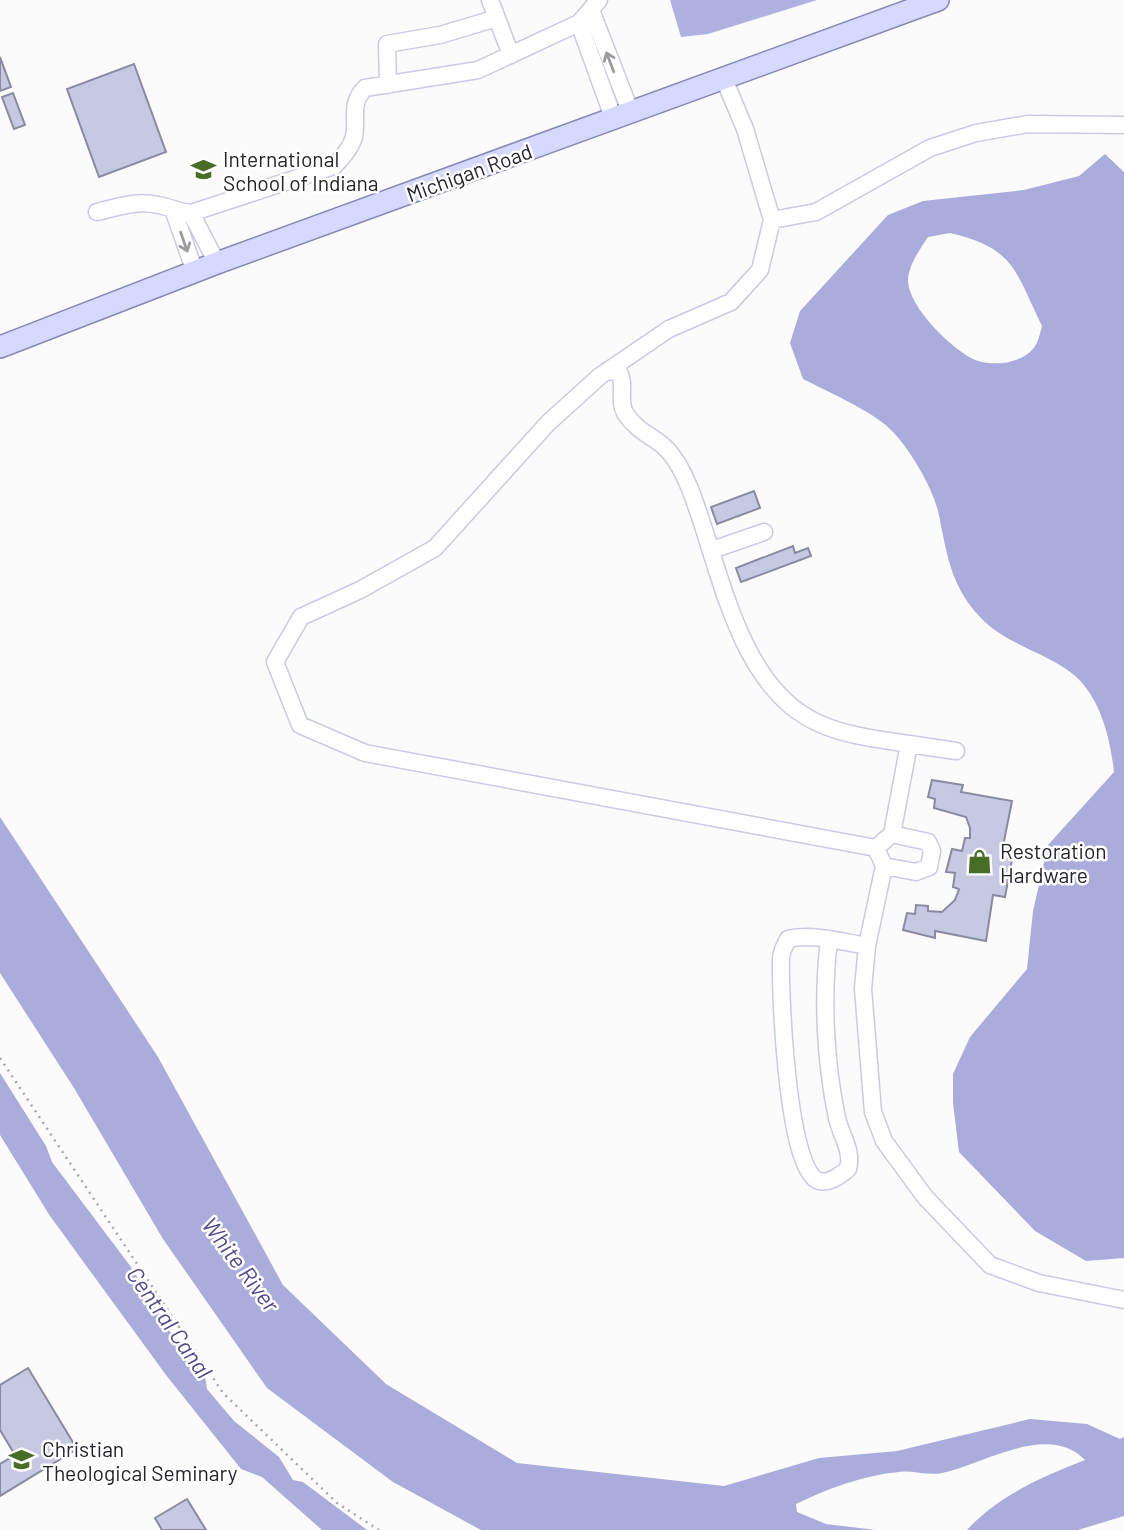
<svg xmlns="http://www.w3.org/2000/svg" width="1124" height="1530" viewBox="0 0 1124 1530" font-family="Barlow,sans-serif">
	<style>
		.forest { fill: #afb1e1 }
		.water { fill: #aaacdc; fill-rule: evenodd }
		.building { fill: #c7c9e3; stroke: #898aa2; stroke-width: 2 }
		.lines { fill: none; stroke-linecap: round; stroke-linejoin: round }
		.minor-casing { stroke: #c9cbe5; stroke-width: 19 }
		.major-casing { stroke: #8688b4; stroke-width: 24 }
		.path { stroke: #a9a9ac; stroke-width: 2.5; stroke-dasharray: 2 5; stroke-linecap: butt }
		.minor { stroke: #fff; stroke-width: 16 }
		.major { stroke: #d7d8fe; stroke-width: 21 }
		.oneway { stroke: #9c9ca0 }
		.labels { text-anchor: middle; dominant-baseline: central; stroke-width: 5; stroke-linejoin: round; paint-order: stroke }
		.poi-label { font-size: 21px; fill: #22232c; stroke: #fff; text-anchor: start }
		.street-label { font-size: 21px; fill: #22232c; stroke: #fff }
		.water-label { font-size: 23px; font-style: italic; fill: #4d4b89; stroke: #fff }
	</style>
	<rect width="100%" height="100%" fill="#fbfbfb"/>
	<path class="forest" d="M670 0H817L708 34 681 37Z"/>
	<path class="water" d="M1105 154 1124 172V1258L1086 1261 1035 1231 959 1152 953 1103V1074L970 1037 1027 969 1033 911 1048 845 1114 772C1110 736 1099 690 1066 669 1039 651 1003 642 980 617 949 584 947 552 938 511 932 486 908 446 890 429 872 411 826 391 803 379L790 343 800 311 888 215 923 201 1024 190 1079 176ZM950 233C1015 248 1015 271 1042 326 1040 332 1039 341 1035 346 1024 364 989 368 971 358 949 346 909 307 908 281 908 266 920 249 928 237Z
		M0 817 158 1057 283 1285 386 1384 517 1463 724 1486 819 1458 897 1451 1030 1419 1087 1424 1120 1439 1124 1437V1516L1078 1530H967C999 1495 1042 1477 1085 1460 1048 1422 984 1464 942 1473 928 1476 913 1470 899 1472 864 1475 827 1489 796 1504L797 1512 826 1524 876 1530H481L393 1482 267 1388 163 1239 74 1088 0 973Z
		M0 1073 46 1146 52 1162 131 1267 177 1343 205 1376 207 1389 234 1421 279 1457 293 1480 303 1482 367 1530H322L262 1477 241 1469 166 1375 50 1216 0 1135Z"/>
	<path class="building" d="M0 57 11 87 0 91Z
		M134 64 166 152 99 177 67 89Z
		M13 93 25 125 14 129 2 97Z
		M754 491 760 508 717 524 711 507Z
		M793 546 795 553 808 548 811 556 741 582 736 568Z
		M932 780 963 785 961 792 1012 801 1003 846 1014 849 1005 897 993 895 986 941 935 931V938L903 930 907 913 915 914 916 905 928 906V911L942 912 955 900 959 889 953 887 955 873 946 872 952 849 962 851 965 838H970V828L966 817 934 808 935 799 928 797Z
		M28 1368 77 1449 0 1496V1464L15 1455 0 1430V1385Z
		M187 1499 206 1530H162L155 1518Z"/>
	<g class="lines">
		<defs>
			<path id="minor" d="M490 0 511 55
				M591 10 631 113
				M579 23 614 120
				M724 79 745 129 772 220 760 270 731 302 669 329 600 376 548 423 435 548 360 590 301 617 275 662 300 725 365 753 876 848 884 866 867 946 863 989 873 1112 884 1141 925 1197 990 1265 1039 1283 1124 1300
				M388 85 387 44 440 35 497 18
				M97 212C118 207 136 200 158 205 170 207 178 212 191 213
				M174 212 195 272
				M772 220 816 212 930 148 976 133 1028 124 1124 125
				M217 263 191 213 334 166C342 158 351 148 354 137 358 116 349 105 365 88L478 70 579 23 599 0
				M607 371 619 372C626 385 618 401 625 413 635 429 648 434 661 444 674 454 684 474 690 489 720 564 736 684 816 722 845 736 878 739 909 744L892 834 876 848
				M712 550 764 532
				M909 744 956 751
				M884 866 916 872 929 867 932 851 928 842 892 834
				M829 940C822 997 825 1061 837 1118 841 1136 853 1150 848 1169 840 1175 830 1184 819 1181 787 1172 780 992 781 959 781 952 785 945 788 939 813 933 842 942 867 946"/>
			<path id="major" d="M0 347 217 263 938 0"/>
		</defs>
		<use href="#minor" class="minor-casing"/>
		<use href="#major" class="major-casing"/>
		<path class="path" d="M0 1058 223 1393 337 1503 379 1530"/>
		<use href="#minor" class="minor"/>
		<use href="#major" class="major"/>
	</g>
	<defs><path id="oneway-shaft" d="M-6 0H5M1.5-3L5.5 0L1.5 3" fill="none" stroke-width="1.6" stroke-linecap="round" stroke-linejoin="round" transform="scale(1.75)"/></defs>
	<g class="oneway">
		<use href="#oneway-shaft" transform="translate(610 62) rotate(-111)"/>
		<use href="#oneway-shaft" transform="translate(184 242) rotate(71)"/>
	</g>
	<defs>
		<symbol id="school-bare" viewBox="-9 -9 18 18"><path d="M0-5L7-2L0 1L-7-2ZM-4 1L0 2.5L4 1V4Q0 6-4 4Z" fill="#486d27" stroke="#fff" stroke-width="2.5" paint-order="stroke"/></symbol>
		<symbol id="shop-bare" viewBox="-9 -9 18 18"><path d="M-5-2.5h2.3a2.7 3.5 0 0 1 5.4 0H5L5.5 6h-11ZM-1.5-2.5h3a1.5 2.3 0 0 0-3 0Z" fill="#486d27" stroke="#fff" stroke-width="2.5" paint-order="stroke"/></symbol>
	</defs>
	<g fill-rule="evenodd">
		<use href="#school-bare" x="186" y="152" width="35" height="35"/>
		<use href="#shop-bare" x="962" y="844" width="35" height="35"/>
		<use href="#school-bare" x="4" y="1442" width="35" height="35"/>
	</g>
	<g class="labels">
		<g class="poi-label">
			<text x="223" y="158">International<tspan x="223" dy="24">School of Indiana</tspan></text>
			<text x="1000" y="850">Restoration<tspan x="1000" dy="24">Hardware</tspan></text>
			<text x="42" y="1448">Christian<tspan x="42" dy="24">Theological Seminary</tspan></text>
		</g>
		<g class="street-label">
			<text transform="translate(469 172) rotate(-20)">Michigan Road</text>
		</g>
		<g class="water-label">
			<text transform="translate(241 1264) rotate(53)">White River</text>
			<text transform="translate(170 1322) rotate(55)">Central Canal</text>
		</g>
	</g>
</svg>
